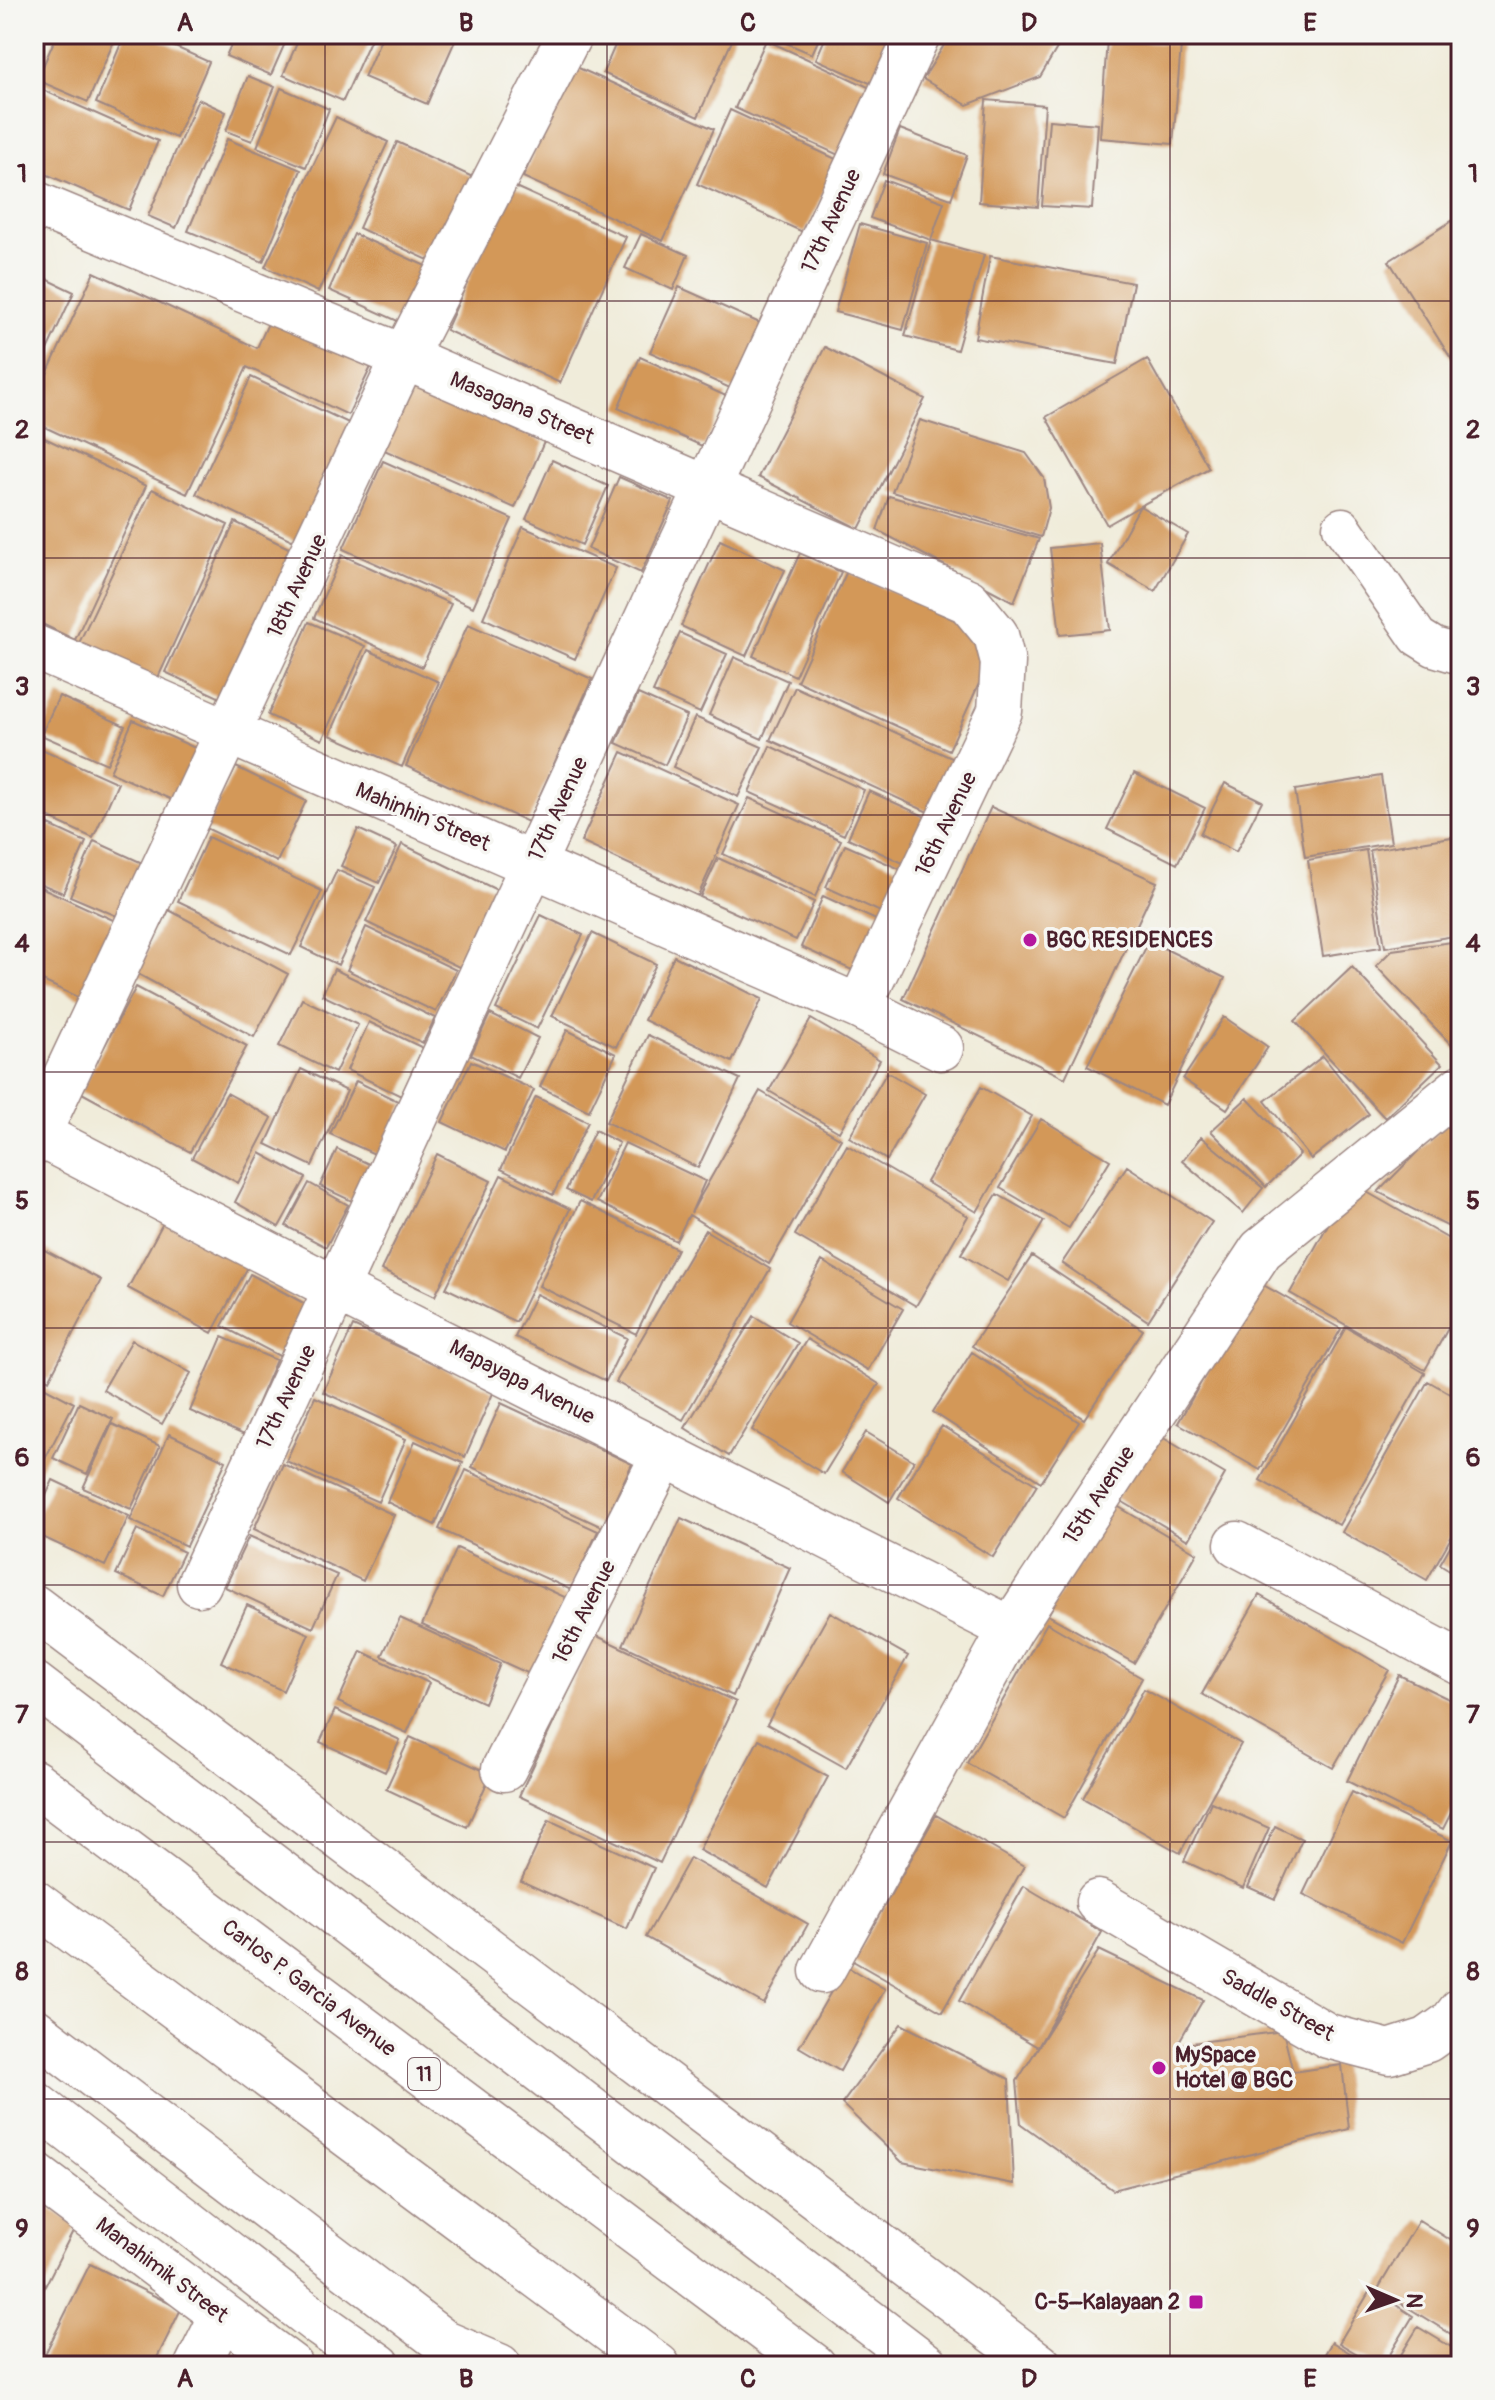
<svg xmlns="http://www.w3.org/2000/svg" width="1495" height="2400" viewBox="0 0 1495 2400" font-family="Pangolin,sans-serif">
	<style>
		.building { fill: #d39859 }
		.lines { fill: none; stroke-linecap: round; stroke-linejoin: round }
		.service-casing { stroke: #9d8682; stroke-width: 41 }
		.minor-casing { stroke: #9d8682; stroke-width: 47 }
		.secondary-casing { stroke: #9d8682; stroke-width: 47 }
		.primary-casing { stroke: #9d8682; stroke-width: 47 }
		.service { stroke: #fff; stroke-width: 38 }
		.minor { stroke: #fff; stroke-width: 44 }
		.secondary { stroke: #fff; stroke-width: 44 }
		.primary { stroke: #fff; stroke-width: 44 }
		.grid { fill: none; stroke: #4a1f2b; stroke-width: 2; stroke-opacity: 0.55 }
		.poi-dot { fill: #b5179e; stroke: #f6f6f2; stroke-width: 3 }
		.labels { text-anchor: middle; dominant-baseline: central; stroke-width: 7; stroke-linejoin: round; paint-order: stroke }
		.shield { fill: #f6f6f2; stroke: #7e6067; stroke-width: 2 }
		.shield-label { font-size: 20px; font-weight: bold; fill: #4a1f2b }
		.street-label { font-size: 22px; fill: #4a1f2b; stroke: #f6f6f2 }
		.poi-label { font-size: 22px; font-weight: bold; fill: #4a1f2b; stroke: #f6f6f2; text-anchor: start }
		.neatline { fill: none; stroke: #4a1f2b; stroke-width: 3 }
		.grid-label { font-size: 26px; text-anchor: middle; font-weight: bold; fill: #4a1f2b }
	</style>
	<rect width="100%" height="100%" fill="#f6f6f2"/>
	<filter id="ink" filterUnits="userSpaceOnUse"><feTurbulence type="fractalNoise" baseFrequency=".0125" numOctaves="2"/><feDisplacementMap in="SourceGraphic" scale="16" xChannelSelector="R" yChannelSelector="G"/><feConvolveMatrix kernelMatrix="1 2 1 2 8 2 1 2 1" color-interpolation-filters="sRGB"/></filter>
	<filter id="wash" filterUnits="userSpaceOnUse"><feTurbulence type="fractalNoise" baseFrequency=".006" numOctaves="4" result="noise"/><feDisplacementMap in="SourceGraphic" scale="32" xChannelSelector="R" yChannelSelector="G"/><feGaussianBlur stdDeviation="1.8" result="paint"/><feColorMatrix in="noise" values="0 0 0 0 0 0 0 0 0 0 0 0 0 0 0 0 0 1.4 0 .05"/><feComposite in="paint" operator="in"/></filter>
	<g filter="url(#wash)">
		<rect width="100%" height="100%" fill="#f0ecda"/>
		<g id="blocks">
			<path class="building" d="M57 34H117L88 102 37 80Z
				M125 34H146L209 62 176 138 96 103Z
				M236 34H289L271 75 226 56Z
				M301 34H373L343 101 283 75Z
				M383 34H458L427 104 364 77Z
				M620 34H735L698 117 603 73Z
				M765 34H821L812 54Z
				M827 34H908L883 89 816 59Z
				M951 34H1057L1063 38 1040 77 967 105 923 79Z
				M1107 39 1181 45 1173 144 1100 138Z
				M766 40 875 90 845 158 735 108Z
				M572 65 714 129 663 241 523 177Z
				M248 76 275 87 252 141 226 131Z
				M36 87 158 141 129 210 34 169Z
				M281 88 329 109 306 167 257 147Z
				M198 99 226 112 176 228 148 216Z
				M986 100 1045 105 1038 207 979 202Z
				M730 110 838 160 805 233 697 184Z
				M336 117 388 142 318 292 265 267Z
				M1049 120 1098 124 1092 209 1042 206Z
				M900 129 967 155 951 199 883 174Z
				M227 139 301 170 263 262 188 231Z
				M397 142 477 179 439 265 359 228Z
				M884 180 944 202 931 240 870 218Z
				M511 185 626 237 560 383 446 330Z
				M1461 215V374L1389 261Z
				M860 224 927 243 903 330 835 312Z
				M354 234 428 267 402 323 329 290Z
				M641 234 688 255 673 290 625 268Z
				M931 240 984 255 957 350 905 336Z
				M990 256 1133 283 1117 364 975 338Z
				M94 272 257 348 270 319 371 367 348 415 247 367 187 494 34 422V402Z
				M34 273 74 292 34 378Z
				M679 287 771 328 741 393 650 352Z
				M825 347 925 399 859 529 758 477Z
				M640 357 726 396 704 447 618 408Z
				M1147 359 1209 468 1140 506 1188 534 1155 591 1108 564 1140 506 1107 525 1046 417Z
				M251 377 355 426 300 544 196 494Z
				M412 384 544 442 515 508 382 449Z
				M920 420 1026 453 1044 478 1049 508 1041 537 892 492Z
				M34 433 146 486 75 640 34 620Z
				M552 460 608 486 582 545 526 519Z
				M383 461 512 519 473 607 343 549Z
				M619 477 673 501 641 573 588 549Z
				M152 489 228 525 157 680 79 643Z
				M889 496 1039 539 1014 602 877 530Z
				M235 522 299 553 229 702 165 672Z
				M523 527 616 568 575 659 483 618Z
				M720 540 785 570 746 656 681 626Z
				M1100 543 1110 630 1060 635 1050 548Z
				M800 553 841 572 795 676 753 656Z
				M342 555 451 604 422 667 314 618Z
				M847 571 970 627 986 668 949 750 797 681Z
				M309 622 365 646 322 740 268 715Z
				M468 624 592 679 528 822 406 766Z
				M680 633 727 654 700 713 653 692Z
				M368 650 439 682 402 767 330 735Z
				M734 657 788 681 762 739 709 715Z
				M795 687 954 759 930 813 770 740Z
				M638 694 687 716 665 765 616 743Z
				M59 696 125 726 107 764 41 735Z
				M695 717 762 747 738 797 673 767Z
				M133 720 204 752 181 804 110 772Z
				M35 746 118 783 93 838 34 811Z
				M770 746 864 790 844 835 749 792Z
				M622 752 739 805 698 896 581 842Z
				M236 767 306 801 277 862 206 828Z
				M1134 773 1205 808 1177 864 1107 829Z
				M1381 776 1391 843 1305 857 1295 790Z
				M1225 783 1262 801 1236 852 1200 834Z
				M869 791 926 817 905 864 848 838Z
				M749 798 841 840 815 897 723 854Z
				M991 807 1157 882 1065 1078 903 999Z
				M34 818 86 842 63 893 34 881Z
				M358 829 397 847 379 883 341 866Z
				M208 837 322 891 291 955 178 901Z
				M1452 837 1461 891V935L1385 947 1370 850Z
				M94 841 149 866 126 920 70 896Z
				M402 844 499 891 463 969 366 922Z
				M845 845 907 872 887 915 826 887Z
				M1366 850 1381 947 1323 956 1308 860Z
				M718 858 814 902 796 940 700 897Z
				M337 870 375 887 338 965 301 947Z
				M34 884 122 924 88 1002 34 977Z
				M823 896 885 924 863 975 801 947Z
				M169 910 288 974 254 1037 136 973Z
				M541 915 583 935 537 1029 496 1009Z
				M366 927 456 970 436 1012 347 970Z
				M592 933 656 964 616 1047 552 1016Z
				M1149 941 1225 978 1164 1105 1087 1066Z
				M1452 942 1461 952V1055L1376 966 1392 950Z
				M674 956 762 999 732 1062 644 1020Z
				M1352 967 1442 1064 1385 1118 1295 1021Z
				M334 969 435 1018 423 1043 322 995Z
				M136 987 247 1046 190 1152 80 1092Z
				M302 999 358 1025 335 1073 279 1046Z
				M490 1014 538 1038 518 1078 471 1055Z
				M1224 1017 1268 1047 1227 1109 1183 1079Z
				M811 1019 880 1060 839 1132 769 1091Z
				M369 1022 423 1048 401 1096 347 1070Z
				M567 1030 616 1054 589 1111 540 1087Z
				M648 1035 740 1079 698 1168 606 1122Z
				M1323 1056 1369 1114 1311 1159 1265 1101Z
				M471 1061 534 1090 505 1152 442 1122Z
				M301 1069 347 1091 312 1166 266 1144Z
				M887 1072 925 1094 887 1160 849 1137Z
				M356 1081 404 1104 379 1156 330 1134Z
				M981 1087 1032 1116 977 1212 926 1182Z
				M760 1091 841 1139 769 1264 689 1215 676 1241 597 1202 625 1143 705 1181 691 1213Z
				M227 1093 272 1118 238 1183 192 1158Z
				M536 1097 588 1122 553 1195 501 1169Z
				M1247 1098 1300 1154 1266 1187 1211 1131Z
				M1461 1111V1233L1378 1192 1441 1128Z
				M1041 1119 1110 1160 1069 1228 1000 1188Z
				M595 1130 619 1143 591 1202 566 1190Z
				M1201 1137 1263 1188 1243 1213 1182 1161Z
				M847 1145 968 1216 916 1306 795 1235Z
				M337 1149 371 1165 354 1202 320 1186Z
				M260 1153 306 1178 279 1227 235 1202Z
				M437 1154 491 1181 435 1296 381 1270Z
				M1127 1166 1212 1222 1148 1321 1062 1263Z
				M501 1175 570 1209 516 1322 446 1288Z
				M309 1183 348 1205 326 1247 286 1226Z
				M1351 1183 1461 1246V1305L1425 1370 1290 1293Z
				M997 1194 1044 1221 1008 1281 961 1254Z
				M580 1201 677 1249 636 1334 539 1286Z
				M164 1221 248 1267 212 1333 128 1288Z
				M705 1230 770 1269 683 1420 616 1382Z
				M35 1245 101 1280 49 1380 34 1372Z
				M1032 1256 1143 1330 1084 1419 972 1346Z
				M822 1261 903 1309 868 1370 787 1322Z
				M250 1274 309 1306 281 1357 222 1326Z
				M1258 1282 1341 1329 1260 1470 1178 1423Z
				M536 1294 627 1338 606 1381 515 1337Z
				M754 1316 798 1343 729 1456 685 1428Z
				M353 1326 494 1391 465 1457 323 1392Z
				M1346 1327 1425 1373 1339 1525 1260 1480Z
				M222 1337 276 1360 244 1435 190 1411Z
				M807 1339 879 1384 824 1474 752 1430Z
				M132 1340 191 1373 162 1424 103 1390Z
				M972 1352 1079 1422 1041 1482 933 1412Z
				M1428 1381 1461 1400V1520L1427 1580 1342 1532Z
				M34 1382 74 1403 34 1480Z
				M315 1397 406 1439 378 1502 286 1461Z
				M79 1403 113 1419 87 1474 53 1458Z
				M501 1403 632 1464 602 1527 472 1467Z
				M112 1424 160 1446 131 1509 83 1488Z
				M942 1426 1037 1485 993 1557 898 1498Z
				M866 1432 914 1461 889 1502 842 1472Z
				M1153 1432 1225 1474 1188 1540 1116 1498Z
				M169 1434 226 1461 186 1546 130 1520Z
				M415 1441 463 1463 435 1525 387 1502Z
				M283 1464 394 1515 363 1581 254 1529Z
				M466 1470 598 1531 571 1590 439 1529Z
				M53 1480 129 1516 105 1566 34 1533V1522Z
				M1112 1503 1197 1553 1134 1663 1048 1615Z
				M681 1518 790 1568 733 1696 623 1645Z
				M1461 1527V1577L1440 1564Z
				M137 1529 184 1552 163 1596 116 1574Z
				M249 1536 337 1575 313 1628 225 1587Z
				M457 1548 569 1599 534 1676 422 1625Z
				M1259 1595 1389 1670 1333 1768 1202 1694Z
				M247 1605 309 1634 283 1691 221 1662Z
				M830 1612 908 1656 846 1768 767 1724Z
				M400 1618 500 1664 484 1703 382 1656Z
				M1047 1623 1142 1678 1064 1818 967 1763Z
				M595 1635 736 1702 660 1863 519 1796Z
				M361 1651 429 1683 407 1733 338 1702Z
				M1399 1675 1461 1705V1793L1443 1829 1347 1781Z
				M1144 1689 1241 1744 1180 1853 1083 1798Z
				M335 1710 400 1740 385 1772 320 1742Z
				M410 1737 491 1774 467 1827 386 1789Z
				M759 1739 828 1777 768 1888 699 1850Z
				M1352 1792 1452 1841 1402 1943 1303 1894Z
				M1211 1802 1269 1828 1243 1888 1184 1861Z
				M936 1815 1024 1866 942 2012 853 1961Z
				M549 1820 654 1868 627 1929 521 1881Z
				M1275 1826 1302 1839 1275 1899 1248 1887Z
				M690 1858 808 1924 764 2004 646 1937Z
				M1024 1886 1102 1932 1038 2047 959 2001Z
				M1099 1950 1203 2000 1177 2045 1283 2031 1293 2072 1342 2065 1349 2129 1113 2190 1021 2124 1017 2081Z
				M846 1966 885 1989 840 2071 799 2047Z
				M901 2024 1009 2079 1014 2184 902 2162 842 2104Z
				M34 2198 76 2225 34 2308Z
				M1419 2220 1461 2247 1459 2339 1378 2289Z
				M90 2264 181 2309 153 2366H39Z
				M1371 2289 1413 2316 1383 2366H1377L1339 2343Z
				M1418 2327 1461 2353 1460 2366H1394Z
				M1332 2342 1371 2366H1318Z"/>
		</g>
	</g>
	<g filter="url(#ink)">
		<use href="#blocks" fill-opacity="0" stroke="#9d8682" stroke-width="2"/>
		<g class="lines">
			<defs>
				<path id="service" d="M1342 527 1418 637 1434 647 1461 655"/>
				<path id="minor" d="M34 203 404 357 968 601 996 635 1003 662 1000 711 859 1007
					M34 647 859 1007 941 1048
					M34 1132 336 1289 1011 1629
					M34 1143 404 357 570 34
					M1237 1544 1461 1663
					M199 1584 918 34
					M504 1769 664 1454
					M1098 1902 1328 2036 1389 2052 1427 2040 1451 2023 1461 2010
					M822 1971 1011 1629 1261 1250 1461 1087
					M34 2174 291 2366
					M197 2366 222 2316"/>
				<path id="secondary" d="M34 2103 321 2325 379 2366"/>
				<path id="primary" d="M34 1607 1040 2366
					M34 1684 927 2366
					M34 1782 814 2366
					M34 1902 658 2366
					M34 2030 445 2343 499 2366"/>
			</defs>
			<use href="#service" class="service-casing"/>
			<use href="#minor" class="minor-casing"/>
			<use href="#secondary" class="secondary-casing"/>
			<use href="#primary" class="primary-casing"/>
			<use href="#service" class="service"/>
			<use href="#minor" class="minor"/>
			<use href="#secondary" class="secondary"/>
			<use href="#primary" class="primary"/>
		</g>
	</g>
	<path class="grid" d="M325 34V2366M607 34V2366M888 34V2366M1170 34V2366M34 301H1461M34 558H1461M34 815H1461M34 1072H1461M34 1328H1461M34 1585H1461M34 1842H1461M34 2099H1461"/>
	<g class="poi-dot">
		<circle cx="1030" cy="940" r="8"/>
		<circle cx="1159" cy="2068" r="8"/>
		<rect x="1188" y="2294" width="16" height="16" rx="4"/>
	</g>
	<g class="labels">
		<rect class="shield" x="408" y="2058" width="32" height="32" rx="6"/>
		<g class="shield-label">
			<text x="424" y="2074">11</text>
		</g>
		<g class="street-label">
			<text transform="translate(831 221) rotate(-65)">17th Avenue</text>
			<text transform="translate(522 408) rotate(23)">Masagana Street</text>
			<text transform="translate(297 586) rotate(-65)">18th Avenue</text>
			<text transform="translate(558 809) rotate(-65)">17th Avenue</text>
			<text transform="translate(423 817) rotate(23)">Mahinhin Street</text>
			<text transform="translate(946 824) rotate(-64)">16th Avenue</text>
			<text transform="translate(522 1382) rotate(27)">Mapayapa Avenue</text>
			<text transform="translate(286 1397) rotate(-65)">17th Avenue</text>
			<text transform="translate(1099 1495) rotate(-57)">15th Avenue</text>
			<text transform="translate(584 1612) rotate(-63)">16th Avenue</text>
			<text transform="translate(309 1988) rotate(37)">Carlos P. Garcia Avenue</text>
			<text transform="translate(1278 2005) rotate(29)">Saddle Street</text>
			<text transform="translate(162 2270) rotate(37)">Manahimik Street</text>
		</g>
		<g class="poi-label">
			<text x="1046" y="940">BGC RESIDENCES</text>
			<text x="1175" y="2055">MySpace<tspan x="1175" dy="25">Hotel @ BGC</tspan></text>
			<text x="1180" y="2302" text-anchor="end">C-5–Kalayaan 2</text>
		</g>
	</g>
	<rect width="1495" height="2400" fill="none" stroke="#f6f6f2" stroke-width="88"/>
	<g transform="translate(1395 2300) rotate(92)" stroke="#f6f6f2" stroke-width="6" paint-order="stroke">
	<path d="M0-6L14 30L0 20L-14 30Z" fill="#4a1f2b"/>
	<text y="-12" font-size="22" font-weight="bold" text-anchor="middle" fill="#4a1f2b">N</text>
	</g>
	<rect x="44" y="44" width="1407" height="2312" class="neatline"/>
	<g class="grid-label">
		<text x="185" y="31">A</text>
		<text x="466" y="31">B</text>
		<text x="748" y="31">C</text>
		<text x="1029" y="31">D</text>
		<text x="1310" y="31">E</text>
		<text x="22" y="182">1</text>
		<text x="1473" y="182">1</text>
		<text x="22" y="438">2</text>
		<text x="1473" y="438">2</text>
		<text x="22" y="695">3</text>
		<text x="1473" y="695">3</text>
		<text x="22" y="952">4</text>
		<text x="1473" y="952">4</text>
		<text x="22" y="1209">5</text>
		<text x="1473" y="1209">5</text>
		<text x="22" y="1466">6</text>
		<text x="1473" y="1466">6</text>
		<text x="22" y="1723">7</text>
		<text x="1473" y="1723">7</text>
		<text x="22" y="1980">8</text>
		<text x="1473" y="1980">8</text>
		<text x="22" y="2237">9</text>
		<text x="1473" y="2237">9</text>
		<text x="185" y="2387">A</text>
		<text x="466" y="2387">B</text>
		<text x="748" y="2387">C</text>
		<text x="1029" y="2387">D</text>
		<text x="1310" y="2387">E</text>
	</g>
</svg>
